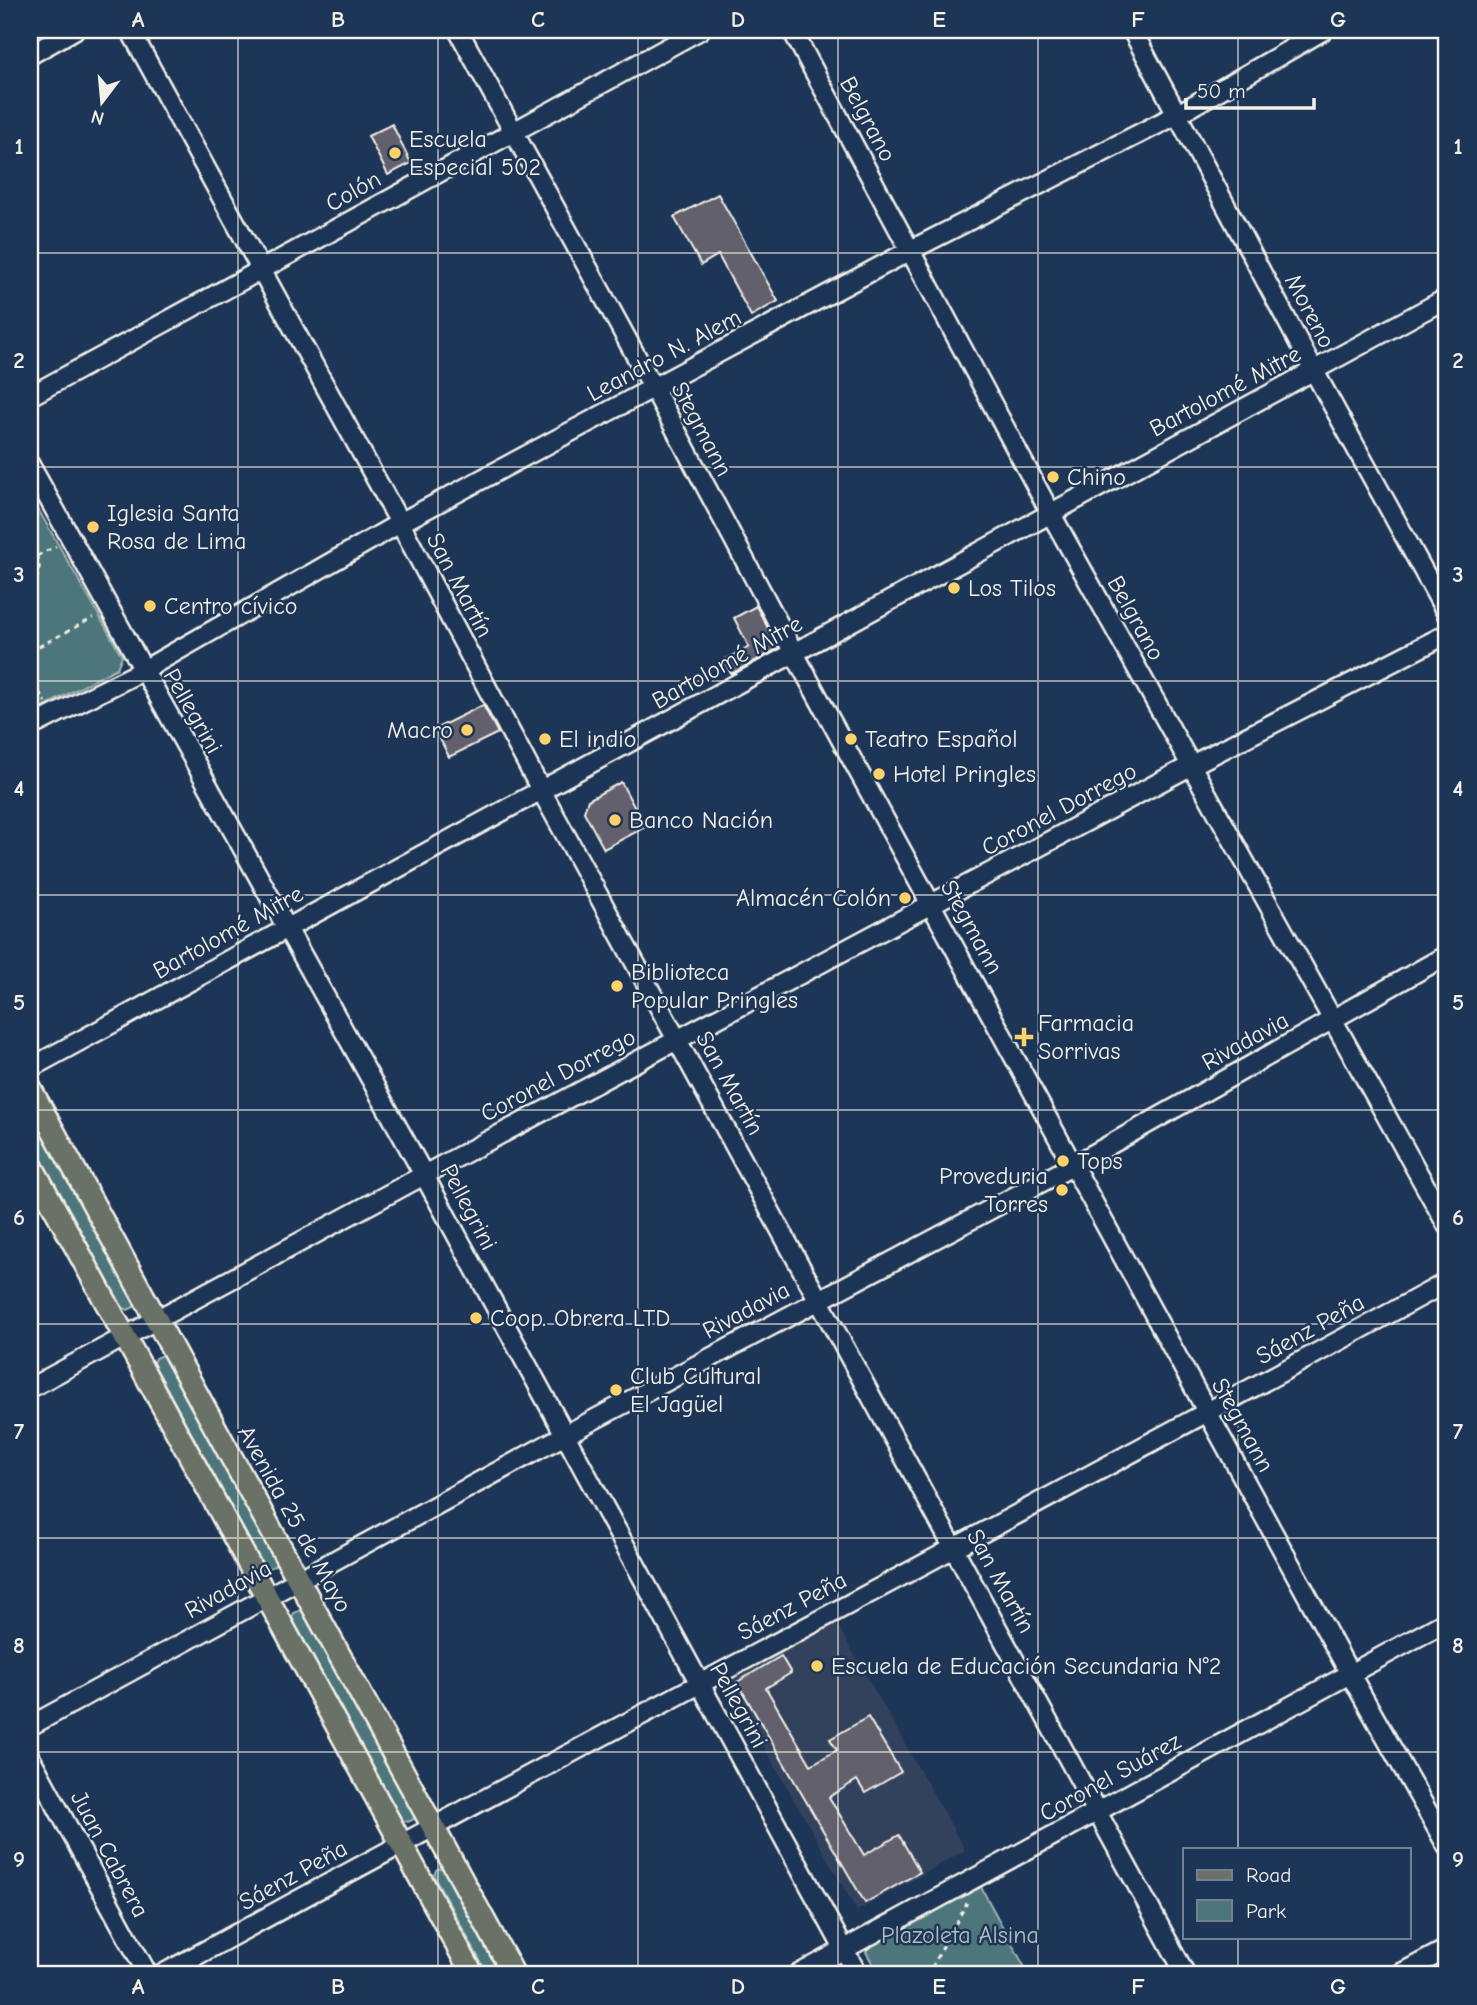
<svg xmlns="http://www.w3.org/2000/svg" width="1477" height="2005" viewBox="0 0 1477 2005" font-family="'Comic Neue',sans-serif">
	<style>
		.built { fill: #32425d }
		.green { fill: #4d767b; stroke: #a0b4b2; stroke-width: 2 }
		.building { fill: #62606c; stroke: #f4f1e8; stroke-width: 2 }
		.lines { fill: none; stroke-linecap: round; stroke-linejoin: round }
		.minor-casing { stroke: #f4f1e8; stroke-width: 23 }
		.major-casing { stroke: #f4f1e8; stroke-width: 26 }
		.path { stroke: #f4f1e8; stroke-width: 2.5; stroke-dasharray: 5 5; stroke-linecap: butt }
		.minor { stroke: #1d3557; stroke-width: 18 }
		.major { stroke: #6a7166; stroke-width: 21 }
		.grid { fill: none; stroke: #f4f1e8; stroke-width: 2; stroke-opacity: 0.55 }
		.poi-dot { fill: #ffd166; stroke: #1d3557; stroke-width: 2.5 }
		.labels { text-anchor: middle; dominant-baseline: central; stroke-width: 5; stroke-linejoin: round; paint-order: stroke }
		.street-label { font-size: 24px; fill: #f4f1e8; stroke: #1d3557 }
		.poi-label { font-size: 24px; fill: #f4f1e8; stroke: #1d3557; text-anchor: start }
		.park-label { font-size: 24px; fill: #b1c0bc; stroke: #1d3557 }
		.neatline { fill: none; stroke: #f4f1e8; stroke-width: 2.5 }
		.grid-label { font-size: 23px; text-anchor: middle; font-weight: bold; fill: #f4f1e8 }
	</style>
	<rect width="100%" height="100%" fill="#1d3557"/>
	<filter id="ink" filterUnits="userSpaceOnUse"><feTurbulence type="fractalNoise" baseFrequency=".0143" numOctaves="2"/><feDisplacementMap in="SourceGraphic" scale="14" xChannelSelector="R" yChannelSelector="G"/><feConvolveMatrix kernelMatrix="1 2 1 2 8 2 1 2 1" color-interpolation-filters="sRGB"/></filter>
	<g filter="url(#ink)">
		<path class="built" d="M836 1622 965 1850 857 1911 728 1683Z"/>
		<path class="green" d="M30 495 122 656 117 668 30 714Z
			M30 1107 135 1300 134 1307 128 1310 122 1307 30 1138Z
			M162 1355 166 1357 276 1558 275 1565 270 1568 263 1565 153 1363 155 1358Z
			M300 1610 305 1611 415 1813 414 1819 408 1822 402 1820 292 1618 294 1613Z
			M442 1867 447 1869 505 1975H488L434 1876 436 1870Z
			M977 1880 1029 1975H879L866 1952 876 1935Z"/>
		<path class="building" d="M392 124 411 163 388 175 368 136Z
			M718 194 778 301 751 316 718 255 701 265 674 217Z
			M756 606 779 648 731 674 724 660 749 647 734 618Z
			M483 705 498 733 449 757 435 729Z
			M621 782 645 827 604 849 584 812 588 800Z
			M781 1656 791 1673 766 1688 811 1765 837 1750 830 1739 868 1717 901 1772 865 1793 857 1780 829 1797 864 1855 899 1835 920 1872 865 1903 737 1682Z"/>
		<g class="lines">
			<defs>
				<path id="minor" d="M130 30 400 523 541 790 1186 1975
					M458 30 654 389 794 653 1350 1674 1447 1846
					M792 30 1051 514 1447 1225
					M1132 30 1314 371 1447 614
					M30 55 74 30
					M30 396 700 30
					M30 465 424 1175 858 1975
					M30 727 142 671 400 523 911 250 1178 114 1324 30
					M30 1068 1447 298
					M30 1388 424 1175 1190 766 1447 634
					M30 1726 565 1435 1074 1165 1447 955
					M30 1757 148 1975
					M161 1975C588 1740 1020 1516 1447 1282
					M797 1975 1447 1621
					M1398 1975 1447 1949"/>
				<path id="major" d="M30 1088 514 1975
					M30 1163 473 1975"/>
			</defs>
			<use href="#minor" class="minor-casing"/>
			<use href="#major" class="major-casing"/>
			<path class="path" d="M30 548C43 560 42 575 30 588
				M37 556 56 546
				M30 651 93 618
				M30 674 45 702
				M925 1975 932 1967 967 1903"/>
			<use href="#minor" class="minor"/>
			<use href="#major" class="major"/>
		</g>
	</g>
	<path class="grid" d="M238 30V1975M438 30V1975M638 30V1975M838 30V1975M1038 30V1975M1238 30V1849M30 253H1447M30 467H1447M30 681H1447M30 895H1447M30 1110H1447M30 1324H1447M30 1538H1447M30 1752H1447M1238 1937V1975"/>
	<g class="poi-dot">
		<circle cx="395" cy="153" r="7"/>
		<circle cx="1053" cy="477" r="7"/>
		<circle cx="93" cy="527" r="7"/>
		<circle cx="954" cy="588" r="7"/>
		<circle cx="150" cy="606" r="7"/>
		<circle cx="467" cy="730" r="7"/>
		<circle cx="545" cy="739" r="7"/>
		<circle cx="851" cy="739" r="7"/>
		<circle cx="879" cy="774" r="7"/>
		<circle cx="615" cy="820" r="7"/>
		<circle cx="905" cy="898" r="7"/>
		<circle cx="617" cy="986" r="7"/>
		<path d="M1020.5 1026.5h7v7h7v7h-7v7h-7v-7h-7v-7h7z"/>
		<circle cx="1063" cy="1161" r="7"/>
		<circle cx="1062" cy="1190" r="7"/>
		<circle cx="476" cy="1318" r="7"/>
		<circle cx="616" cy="1390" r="7"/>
		<circle cx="817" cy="1666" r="7"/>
	</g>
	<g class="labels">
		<g class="street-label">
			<text transform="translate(868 119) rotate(62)">Belgrano</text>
			<text transform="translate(353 191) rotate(-29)">Colón</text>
			<text transform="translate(1310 311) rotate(62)">Moreno</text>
			<text transform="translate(664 355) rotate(-28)">Leandro N. Alem</text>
			<text transform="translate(1225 391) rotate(-28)">Bartolomé Mitre</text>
			<text transform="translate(702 429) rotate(62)">Stegmann</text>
			<text transform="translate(460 585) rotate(62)">San Martín</text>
			<text transform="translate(1136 618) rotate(61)">Belgrano</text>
			<text transform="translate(727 662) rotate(-29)">Bartolomé Mitre</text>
			<text transform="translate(193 711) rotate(60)">Pellegrini</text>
			<text transform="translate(1059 809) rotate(-28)">Coronel Dorrego</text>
			<text transform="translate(972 927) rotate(61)">Stegmann</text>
			<text transform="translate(228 932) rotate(-29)">Bartolomé Mitre</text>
			<text transform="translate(1245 1041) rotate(-29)">Rivadavia</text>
			<text transform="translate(558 1075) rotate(-28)">Coronel Dorrego</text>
			<text transform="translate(730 1083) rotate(61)">San Martín</text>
			<text transform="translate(469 1207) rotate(62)">Pellegrini</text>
			<text transform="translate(746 1310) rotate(-28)">Rivadavia</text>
			<text transform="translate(1310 1329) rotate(-29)">Sáenz Peña</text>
			<text transform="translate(1243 1425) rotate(61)">Stegmann</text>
			<text transform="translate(295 1519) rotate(61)">Avenida 25 de Mayo</text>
			<text transform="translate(1001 1581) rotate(61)">San Martín</text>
			<text transform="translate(228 1589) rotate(-29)">Rivadavia</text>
			<text transform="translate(792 1606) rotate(-28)">Sáenz Peña</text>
			<text transform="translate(739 1705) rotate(61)">Pellegrini</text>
			<text transform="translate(1110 1777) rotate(-29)">Coronel Suárez</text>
			<text transform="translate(110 1854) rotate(62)">Juan Cabrera</text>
			<text transform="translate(293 1875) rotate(-29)">Sáenz Peña</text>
		</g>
		<g class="poi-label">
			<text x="409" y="139">Escuela<tspan x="409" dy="28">Especial 502</tspan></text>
			<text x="1067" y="477">Chino</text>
			<text x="107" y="513">Iglesia Santa<tspan x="107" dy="28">Rosa de Lima</tspan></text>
			<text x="968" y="588">Los Tilos</text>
			<text x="164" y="606">Centro cívico</text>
			<text x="453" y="730" text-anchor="end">Macro</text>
			<text x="559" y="739">El indio</text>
			<text x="865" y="739">Teatro Español</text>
			<text x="893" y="774">Hotel Pringles</text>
			<text x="629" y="820">Banco Nación</text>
			<text x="891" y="898" text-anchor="end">Almacén Colón</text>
			<text x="631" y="972">Biblioteca<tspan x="631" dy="28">Popular Pringles</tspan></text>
			<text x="1038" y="1023">Farmacia<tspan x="1038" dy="28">Sorrivas</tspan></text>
			<text x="1077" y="1161">Tops</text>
			<text x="1048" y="1176" text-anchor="end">Proveduria<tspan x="1048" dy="28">Torres</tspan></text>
			<text x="490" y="1318">Coop. Obrera LTD</text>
			<text x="630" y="1376">Club Cultural<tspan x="630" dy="28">El Jagüel</tspan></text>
			<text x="831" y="1666">Escuela de Educación Secundaria N°2</text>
		</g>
		<g class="park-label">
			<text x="960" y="1935">Plazoleta Alsina</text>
		</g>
	</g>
	<rect width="1477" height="2005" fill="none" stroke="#1d3557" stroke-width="77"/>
	<rect x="1183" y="1848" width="228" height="91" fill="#1d3557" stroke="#738091" stroke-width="2"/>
	<rect x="1197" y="1870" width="35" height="10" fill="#6a7166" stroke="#738091" stroke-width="2"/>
	<text x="1246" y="1882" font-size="21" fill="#f4f1e8">Road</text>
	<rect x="1197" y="1900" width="35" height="21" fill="#4d767b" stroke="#738091" stroke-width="2"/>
	<text x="1246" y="1918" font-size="21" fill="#f4f1e8">Park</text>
	<g transform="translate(102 102) rotate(196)" stroke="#1d3557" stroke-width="5" paint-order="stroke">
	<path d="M0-5L12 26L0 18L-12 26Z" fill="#f4f1e8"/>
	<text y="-10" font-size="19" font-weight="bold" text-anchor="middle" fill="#f4f1e8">N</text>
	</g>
	<path d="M1186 98v10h128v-10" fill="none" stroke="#f4f1e8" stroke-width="3.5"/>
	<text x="1197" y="98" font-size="21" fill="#f4f1e8" stroke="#1d3557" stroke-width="5" paint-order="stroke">50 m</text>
	<rect x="38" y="38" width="1400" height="1928" class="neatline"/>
	<g class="grid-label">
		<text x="138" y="27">A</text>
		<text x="338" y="27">B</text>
		<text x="538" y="27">C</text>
		<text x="738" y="27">D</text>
		<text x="939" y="27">E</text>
		<text x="1138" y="27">F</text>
		<text x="1338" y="27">G</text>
		<text x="19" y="154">1</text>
		<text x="1458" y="154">1</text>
		<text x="19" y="368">2</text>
		<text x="1458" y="368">2</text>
		<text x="19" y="582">3</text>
		<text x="1458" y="582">3</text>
		<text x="19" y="796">4</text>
		<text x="1458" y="796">4</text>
		<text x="19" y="1010">5</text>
		<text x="1458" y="1010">5</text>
		<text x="19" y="1225">6</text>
		<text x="1458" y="1225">6</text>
		<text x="19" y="1439">7</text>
		<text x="1458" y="1439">7</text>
		<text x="19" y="1653">8</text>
		<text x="1458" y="1653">8</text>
		<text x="19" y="1867">9</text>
		<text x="1458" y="1867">9</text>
		<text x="138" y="1994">A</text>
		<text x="338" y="1994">B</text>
		<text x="538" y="1994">C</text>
		<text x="738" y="1994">D</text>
		<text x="939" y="1994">E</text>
		<text x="1138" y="1994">F</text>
		<text x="1338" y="1994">G</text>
	</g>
</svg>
